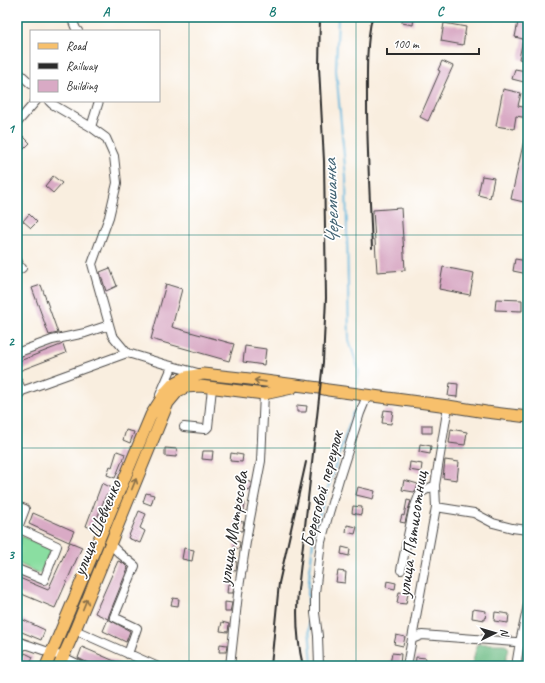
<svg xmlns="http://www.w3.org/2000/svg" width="545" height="683" viewBox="0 0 545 683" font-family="Caveat,sans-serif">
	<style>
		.green { fill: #8adea1; stroke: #5a8466 }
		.forest { fill: #6fbd87; stroke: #4d7459 }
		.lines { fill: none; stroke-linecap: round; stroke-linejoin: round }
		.stream { stroke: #60b5dc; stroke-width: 2 }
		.building { fill: #d9aac5 }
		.minor-casing { stroke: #4a4846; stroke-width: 10 }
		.major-casing { stroke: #4a4846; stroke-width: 13 }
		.minor { stroke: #fff; stroke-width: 8 }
		.major { stroke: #f7c06c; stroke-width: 11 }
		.rail { stroke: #2b2b2b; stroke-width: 2 }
		.oneway { stroke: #876e48 }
		.grid { fill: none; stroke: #0f766e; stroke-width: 1; stroke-opacity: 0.55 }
		.labels { text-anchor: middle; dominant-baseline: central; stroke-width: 3.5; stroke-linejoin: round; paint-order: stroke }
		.street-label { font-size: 19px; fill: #2b2b2b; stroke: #fff }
		.water-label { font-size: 20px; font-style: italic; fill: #406272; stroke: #fff }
		.neatline { fill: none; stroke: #0f766e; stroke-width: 1.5 }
		.grid-label { font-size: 13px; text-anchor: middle; font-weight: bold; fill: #0f766e }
	</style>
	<rect width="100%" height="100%" fill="#fff"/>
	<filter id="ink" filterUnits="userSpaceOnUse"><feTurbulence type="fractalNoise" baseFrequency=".025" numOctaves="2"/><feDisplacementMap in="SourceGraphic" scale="8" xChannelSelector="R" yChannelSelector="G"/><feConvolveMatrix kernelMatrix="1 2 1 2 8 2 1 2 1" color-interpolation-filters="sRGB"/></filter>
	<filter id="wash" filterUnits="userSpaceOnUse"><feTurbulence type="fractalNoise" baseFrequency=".012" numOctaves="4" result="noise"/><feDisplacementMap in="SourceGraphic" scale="16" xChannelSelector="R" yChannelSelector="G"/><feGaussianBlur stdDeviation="0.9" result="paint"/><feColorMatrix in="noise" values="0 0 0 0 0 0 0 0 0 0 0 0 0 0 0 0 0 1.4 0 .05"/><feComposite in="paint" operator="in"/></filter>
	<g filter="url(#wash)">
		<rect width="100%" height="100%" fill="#f9eedf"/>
		<path class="green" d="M22 536 51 549 40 574 17 563V548Z"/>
		<path class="forest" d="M477 644H504L509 648 504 666H473V661Z"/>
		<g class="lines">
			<path class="stream" d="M338 17 336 70 346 177 349 340 359 371 357 384
				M312 666 308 615V590L314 531 353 412"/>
		</g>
		<g id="blocks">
			<path class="building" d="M403 17H414L413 25 402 23Z
				M519 17H528V61L519 59 523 39 515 37Z
				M444 23 466 27 463 45 441 41Z
				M442 61 453 66 428 121 420 117 440 71 438 70Z
				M515 69 526 71 524 82 512 79Z
				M503 89 521 93 518 106 528 108V118L516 116 514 129 496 126Z
				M526 131H528V203L511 199Z
				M23 136 30 143 24 149 17 143Z
				M53 176 62 183 53 193 45 186Z
				M482 176 494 178 490 198 478 195Z
				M401 208 405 270 377 272 373 210Z
				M29 214 37 222 31 228 23 221Z
				M17 250 23 262 17 265Z
				M515 259 528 261V274L513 271Z
				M443 267 474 273 470 295 439 289Z
				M110 268 117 286 106 291 100 272Z
				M166 284 182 289 172 327 234 344 229 361 151 339Z
				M41 285 58 333 49 335 32 288Z
				M496 299 522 300V311L495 310Z
				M63 344 66 353 19 371 17 366V362Z
				M245 346 266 349 264 365 243 362Z
				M450 383 458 384 457 397 448 396Z
				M297 405 307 406 306 412H297Z
				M384 410 393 411 391 424 382 423Z
				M422 425H432V433H422Z
				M451 429 467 432 465 445 449 443Z
				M126 430 134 432 130 443 123 440Z
				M420 444 431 446 430 454 419 452Z
				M165 448 177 449 176 457 165 456Z
				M117 451 125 454 123 461H122L115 478 107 475 110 466 112 467Z
				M203 451H213L212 460 202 459Z
				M231 453 243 455 242 462 230 461Z
				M445 460 459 462 457 480 443 478Z
				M410 462 422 464 421 472 409 470Z
				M404 480 418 484 417 488 414 492 402 490Z
				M245 481 251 482 250 490 243 489Z
				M102 483 112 488 108 496 106 495 93 529 86 526Z
				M358 487 375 491 373 499 356 495Z
				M146 493 154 495 151 505 143 502Z
				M407 500 411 501 408 510 405 523 400 522 402 515 404 516Z
				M238 502 245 503 244 511 237 510Z
				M353 506 362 507 361 515 352 513Z
				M139 511 146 514 140 528 145 531 140 543 128 538Z
				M33 513 74 531 69 542 29 524Z
				M235 521 244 522 242 531 234 530Z
				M347 525 357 527 355 534 346 532Z
				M235 541 240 542 239 549 234 548Z
				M70 542 82 547 63 590 55 608 17 592V577L48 590Z
				M342 547 350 549 349 556 341 554Z
				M184 548 194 550 192 561 182 559Z
				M118 561 123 563 128 568 109 615 108 619 95 613Z
				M231 561 237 562 236 571 230 570Z
				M338 571 346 572 345 583 336 582Z
				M387 581 396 583 395 589 386 587Z
				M228 584 234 585 233 593H227Z
				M399 592 408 593 406 604 397 603Z
				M173 598 179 599 178 606 171 605Z
				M225 602 232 603 230 612H225Z
				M473 609 486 611 485 620 472 618Z
				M495 612 509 614 508 623 494 621Z
				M17 617 45 630 41 640 17 630Z
				M108 619 130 631 126 642 103 631Z
				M222 622 229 624 228 632 220 631Z
				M396 635 405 637 403 646 394 644Z
				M220 644 227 645 226 652H219Z
				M82 647 126 666H95L86 662 78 658Z
				M25 653 33 657 29 666H17V662L21 661Z
				M392 653 401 654 400 665 390 664Z
				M416 657 426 658 425 666H415Z"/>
		</g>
	</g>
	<g filter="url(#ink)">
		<use href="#blocks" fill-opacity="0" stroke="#4a4846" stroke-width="1"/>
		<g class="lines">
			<defs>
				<path id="minor" d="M71 17 76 29 78 31
					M17 71 31 84
					M49 101 52 104 91 127 106 138 114 156 117 183 109 217 92 264 112 335 127 353
					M17 123 36 101
					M91 127 99 101
					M17 271 22 268
					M17 355 19 352 52 340 85 333 109 325
					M17 380 22 391
					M160 395 172 367
					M17 397 22 391 127 353 131 354 164 364 198 373
					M184 427 204 429H206L208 427 212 388
					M17 506 25 509 17 530
					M436 507 474 513 493 523 512 528 528 530
					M110 544 119 553 135 566 114 617 137 628 128 654
					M17 569 44 580 57 546 18 528
					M401 570 413 511 420 493 435 485
					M75 630 156 666
					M412 639 422 635 528 643
					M17 641 63 657 82 666
					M17 657 23 643
					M230 666 238 594 248 529 261 461 264 394
					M319 666 318 636 315 613V593L321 542 329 513 339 479 360 413 367 396
					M407 666 436 507 435 485 448 406
					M516 666 520 642 528 605"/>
				<path id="major" d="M46 666 151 415 165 393 173 384 186 377 203 374 250 379 319 388 328 390 448 406 486 412 528 417
					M59 666 75 630 168 403 178 391 186 387 200 386 264 394 292 388"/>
			</defs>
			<use href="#minor" class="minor-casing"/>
			<use href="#major" class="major-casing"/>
			<use href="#minor" class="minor"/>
			<use href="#major" class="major"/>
			<path class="rail" d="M372 248C370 199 367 150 367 102 367 74 366 45 372 17
				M271 666 279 583 306 462
				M303 666C297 641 296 615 298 590L323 362 326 298 324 161 319 67 320 17"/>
		</g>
		<defs><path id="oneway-shaft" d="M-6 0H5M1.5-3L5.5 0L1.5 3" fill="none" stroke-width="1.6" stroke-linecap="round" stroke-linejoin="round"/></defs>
		<g class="oneway">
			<use href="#oneway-shaft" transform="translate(260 381) rotate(-172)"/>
			<use href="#oneway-shaft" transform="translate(134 484) rotate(-68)"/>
			<use href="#oneway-shaft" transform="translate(85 604) rotate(-68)"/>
		</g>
	</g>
	<path class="grid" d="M189 17V666M356 17V666M17 235H528M17 448H528"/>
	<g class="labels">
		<g class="street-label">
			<text transform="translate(322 489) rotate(-75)">Береговой переулок</text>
			<text transform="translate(97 528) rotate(-68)">улица Шевченко</text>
			<text transform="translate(233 528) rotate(-81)">улица Матросова</text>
			<text transform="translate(412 534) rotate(-82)">улица Пятисотниц</text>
		</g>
		<g class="water-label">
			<text transform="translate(331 202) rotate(-92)">Черемшанка</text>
		</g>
	</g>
	<rect width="545" height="683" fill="none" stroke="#fff" stroke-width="44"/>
	<rect x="30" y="30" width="130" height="72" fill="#ffffff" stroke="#aaaaaa"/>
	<rect x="38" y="43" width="20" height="6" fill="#f7c06c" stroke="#aaaaaa"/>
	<text x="66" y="50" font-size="12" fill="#2b2b2b">Road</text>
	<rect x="38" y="63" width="20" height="6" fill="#2b2b2b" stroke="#aaaaaa"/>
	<text x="66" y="70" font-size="12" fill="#2b2b2b">Railway</text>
	<rect x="38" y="80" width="20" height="12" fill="#d9aac5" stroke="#aaaaaa"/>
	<text x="66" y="90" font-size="12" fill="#2b2b2b">Building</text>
	<g transform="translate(495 633) rotate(85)" stroke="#ffffff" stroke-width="3" paint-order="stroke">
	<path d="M0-3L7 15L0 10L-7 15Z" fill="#2b2b2b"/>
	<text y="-6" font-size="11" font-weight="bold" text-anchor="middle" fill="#2b2b2b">N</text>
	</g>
	<path d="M387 48v6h92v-6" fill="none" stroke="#2b2b2b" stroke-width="2"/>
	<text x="393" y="48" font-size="12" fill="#2b2b2b" stroke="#ffffff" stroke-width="3" paint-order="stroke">100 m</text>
	<rect x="22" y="22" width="501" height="639" class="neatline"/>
	<g class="grid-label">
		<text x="106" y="16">A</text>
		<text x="272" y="16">B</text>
		<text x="440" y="16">C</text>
		<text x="11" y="133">1</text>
		<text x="11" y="346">2</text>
		<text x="11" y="559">3</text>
	</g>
</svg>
